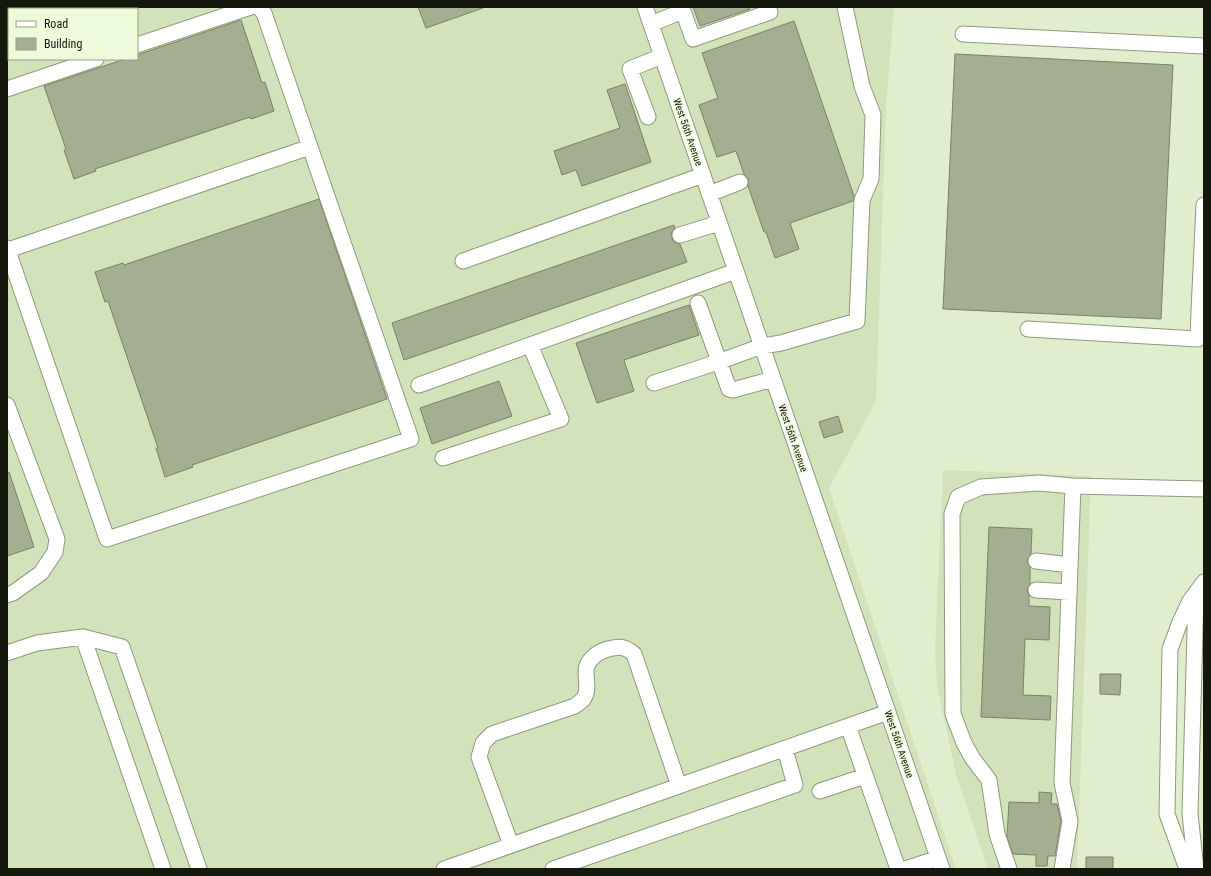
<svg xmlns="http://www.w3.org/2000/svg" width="1211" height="876" viewBox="0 0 1211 876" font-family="'Roboto Condensed',sans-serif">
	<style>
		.built { fill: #d2e2bb; fill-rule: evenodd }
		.building { fill: #a3af90; stroke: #778366 }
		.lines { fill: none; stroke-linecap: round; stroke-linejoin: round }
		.minor-casing { stroke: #8e9a7c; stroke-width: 17 }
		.minor { stroke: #fff; stroke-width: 15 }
		.labels { text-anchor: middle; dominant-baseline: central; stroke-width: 3; stroke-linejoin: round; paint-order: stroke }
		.street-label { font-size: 10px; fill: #14180d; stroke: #eefbdb }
	</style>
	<rect width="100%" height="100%" fill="#e1eece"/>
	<path class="built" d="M7 7H894L886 106 876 401 829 488 956 869H7ZM9 9H137V59H9Z
		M943 470 1091 476 1077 869H988L956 775 937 685 935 651Z"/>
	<path class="building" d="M418 7H483V8L426 28Z
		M693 7H749L750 9 700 26Z
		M241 20 262 83 265 82 274 111 251 119 250 117 95 169 96 171 74 179 64 150 66 149 44 86 125 59H137V55Z
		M794 21 854 196 853 201 790 223 799 249 775 258 766 232H764L748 186V179L744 174 736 151 717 157 699 105 718 98 702 53Z
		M955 54 1173 65 1161 319 943 309Z
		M625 84 651 162 582 186 576 170 562 175 554 151 620 128 607 90Z
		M319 199 387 399 192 465 193 467 165 477 156 448H158L108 301 105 302 95 272 123 263 124 265Z
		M674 225 675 228 671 233 672 238 674 242 680 244 687 262 404 360 392 323Z
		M689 305 699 335 624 360 634 391 597 403 576 343Z
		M499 381 512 416 432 444 420 408Z
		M838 416 843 432 824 438 819 422Z
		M9 472 34 547 7 556V473Z
		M989 527 1032 529 1031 554 1027 560 1030 568V584L1027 590 1029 595V606L1050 607 1049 640 1025 639 1023 695 1051 696 1050 720 981 717Z
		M1100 674H1121L1120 695 1100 694Z
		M1039 792 1052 793 1051 804H1057L1061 821 1055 856H1048L1047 866H1036V855L1013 854 1007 837 1009 802 1039 803Z
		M1086 857H1113V869H1086Z"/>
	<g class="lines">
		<defs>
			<path id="minor" d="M257 7 260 8 264 13 310 147
				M645 7 942 869
				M651 24 683 11 693 39 770 12 768 7
				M963 34 1204 46
				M137 45 251 7
				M7 89 96 59
				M648 117 630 69 662 56
				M709 194 740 182
				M1204 205 1199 311 1204 312
				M680 235 719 223
				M7 248 107 539 411 439 310 147 8 250
				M463 261 703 175
				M698 303 729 389 733 390 773 379
				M1028 329 1198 339 1199 311
				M654 383 718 362 762 346 781 343 857 321 862 200 871 179 873 115 862 86 845 7
				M419 385 736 271
				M7 405 57 539 55 552 41 573 13 593 7 595
				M443 458 561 419 530 345
				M1036 561 1070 565
				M1036 590 1069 592
				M83 637 163 869
				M7 653 37 643 83 637 122 647 199 869
				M848 726 898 869
				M820 791 865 776
				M511 845 479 757 483 743 492 734 575 706C577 704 582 701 584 698 589 690 586 681 586 673 585 661 597 652 608 649 620 646 624 646 634 654L679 786
				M444 869 888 712
				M553 869 795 785 785 749
				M905 869 938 858
				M1009 869 997 834 989 780 973 759 964 743 953 714 952 514 958 497 981 487 1039 483 1073 486
				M1062 869 1070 821 1062 783 1073 486 1204 489
				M1187 869 1167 814 1170 649 1180 622 1190 601 1204 582
				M1196 869 1190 814 1196 594"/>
		</defs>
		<use href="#minor" class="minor-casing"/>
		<use href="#minor" class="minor"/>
	</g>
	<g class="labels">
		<g class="street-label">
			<text transform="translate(688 132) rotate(71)">West 56th Avenue</text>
			<text transform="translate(793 438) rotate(71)">West 56th Avenue</text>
			<text transform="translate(899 744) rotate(71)">West 56th Avenue</text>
		</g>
	</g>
	<rect width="1211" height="876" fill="none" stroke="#14180d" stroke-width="16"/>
	<rect x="8" y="8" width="130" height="52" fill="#eefbdb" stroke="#97a089"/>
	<rect x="16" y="21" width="20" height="6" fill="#ffffff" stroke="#97a089"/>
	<text x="44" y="28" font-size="12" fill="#14180d">Road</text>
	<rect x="16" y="38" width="20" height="12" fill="#a3af90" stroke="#97a089"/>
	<text x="44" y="48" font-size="12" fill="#14180d">Building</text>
</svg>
